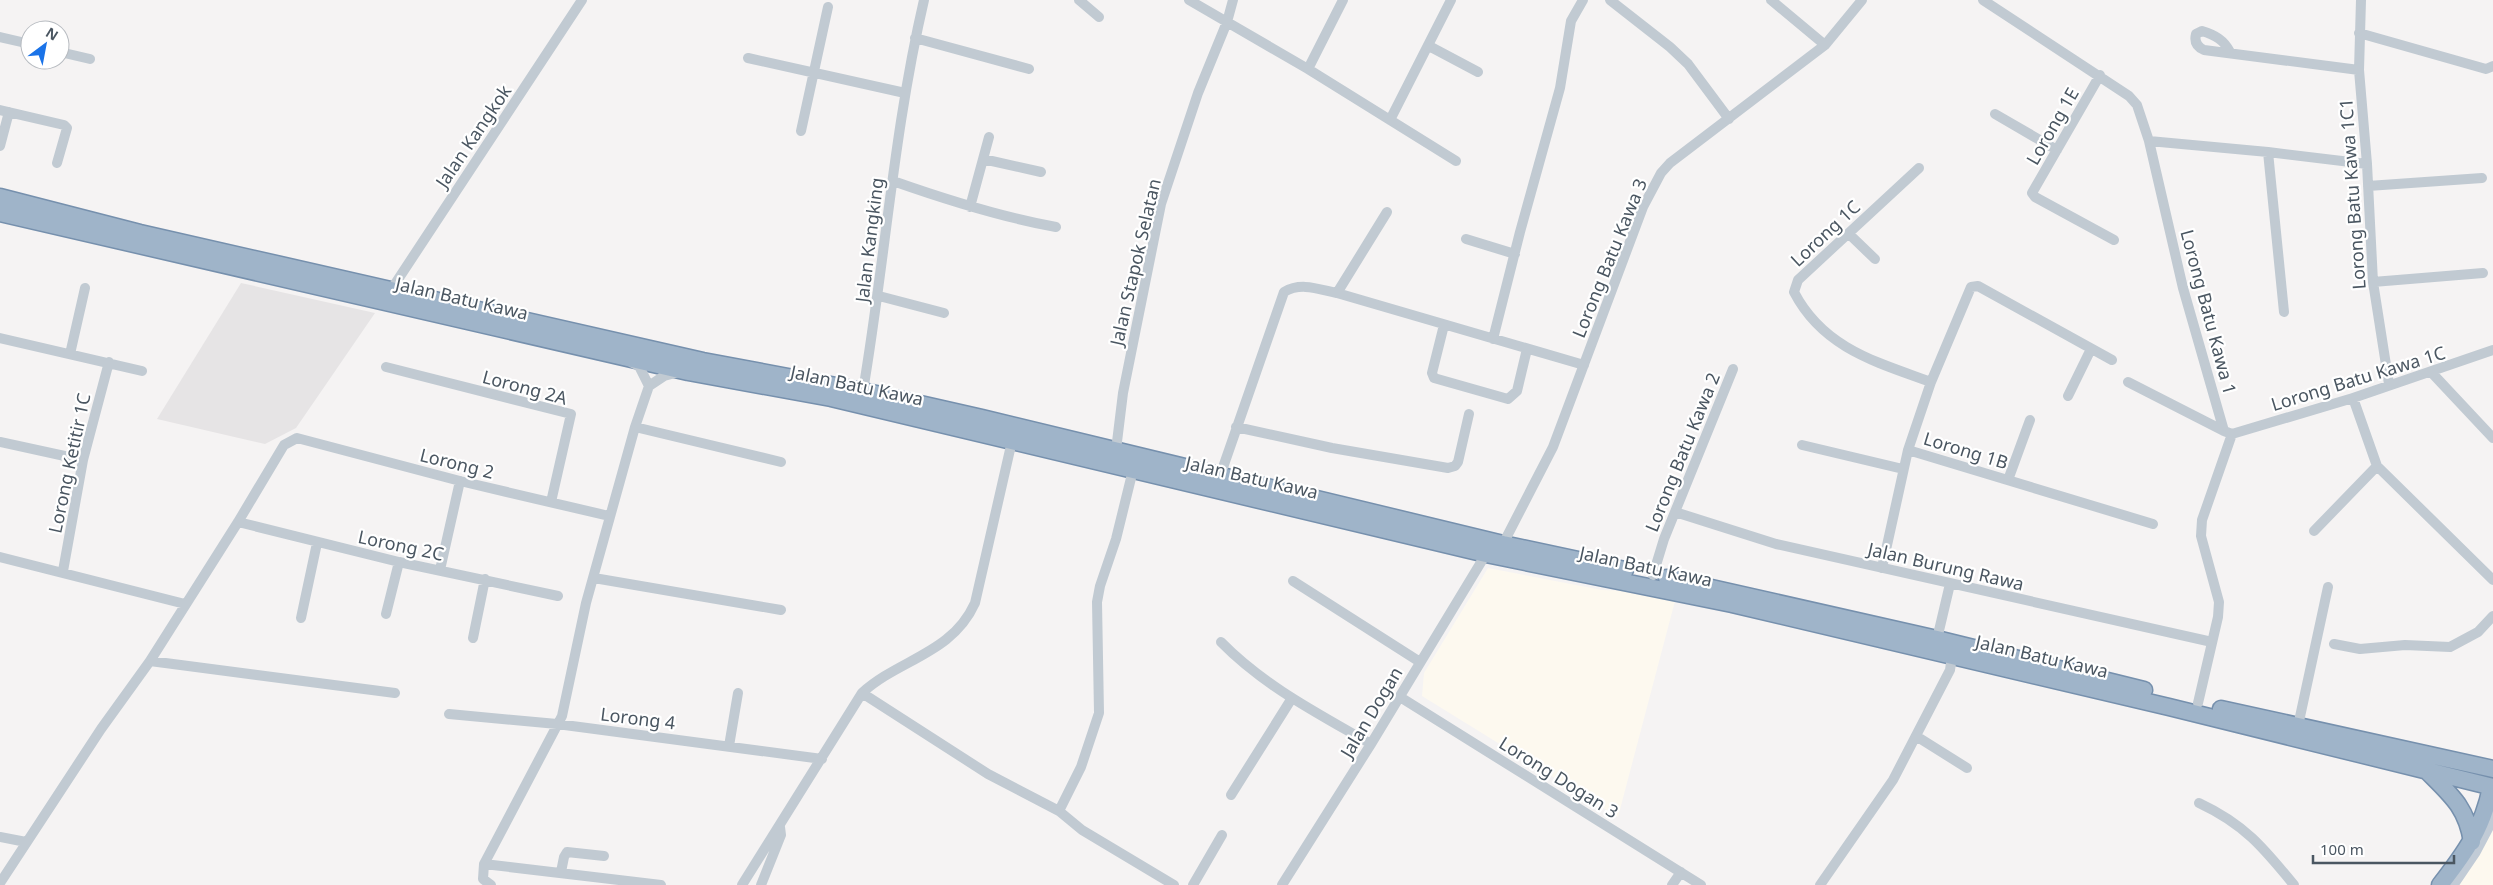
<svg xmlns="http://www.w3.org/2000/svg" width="2493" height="885" viewBox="0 0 2493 885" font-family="'Noto Sans',sans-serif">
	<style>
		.commercial { fill: #fdf9ef }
		.education { fill: #e6e4e5 }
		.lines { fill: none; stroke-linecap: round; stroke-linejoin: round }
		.trunk-casing { stroke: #7690ad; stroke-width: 19 }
		.minor { stroke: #c1cad2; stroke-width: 10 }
		.secondary { stroke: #c1cbd6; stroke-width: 14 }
		.trunk { stroke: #9fb4c9; stroke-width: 16 }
		.labels { text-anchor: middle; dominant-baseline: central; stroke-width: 4.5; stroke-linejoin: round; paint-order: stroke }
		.street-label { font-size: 18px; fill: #4a5661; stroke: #fff }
	</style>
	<rect width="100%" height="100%" fill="#f5f3f3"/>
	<path class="commercial" d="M1488 568 1602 590 1632 591 1675 601 1618 817 1422 696 1424 673Z
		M2493 826V885H2454Z"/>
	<path class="education" d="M241 283 375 313 296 428 265 444 157 419Z"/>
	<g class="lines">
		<defs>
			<path id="trunk" d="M0 197 140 233 703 361 863 391 982 418 1503 544 1625 570
				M0 213 688 372 831 398 1486 554 1732 604 2169 707 2493 787
				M1667 578 1937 639 2144 690
				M2221 709 2493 769
				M2428 772C2451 795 2467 808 2472 842
				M2440 885C2465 853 2483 828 2491 787"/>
		</defs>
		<use href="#trunk" class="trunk-casing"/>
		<path class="minor" d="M1079 0 1099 17
			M1189 0 1308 69 1456 161
			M1610 0 1670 47 1688 64 1729 119
			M1771 0 1825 45
			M1983 0 2129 96 2137 105 2149 141 2183 288 2224 431 2232 434 2202 520 2201 536 2219 602 2218 617 2198 703
			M2361 0 2359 70 2367 164 2373 282 2389 384
			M2359 33 2486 69 2493 66
			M0 37 30 44
			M915 38 1029 69
			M1429 46 1478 72
			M60 52 90 59
			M2230 52C2224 40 2215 35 2202 31L2196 34C2194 42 2197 47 2204 50L2359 70
			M748 58 905 93
			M1308 69 1343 0
			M2100 75 2032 193 2035 197 2114 240
			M0 110 64 125 67 128 57 163
			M1995 114 2057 150
			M1390 120 1451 0
			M801 131 828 7
			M2149 141 2268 152 2367 164
			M0 146 9 112
			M2268 152 2284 312
			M983 159 1041 172
			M1919 168 1798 280 1794 292C1823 348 1876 362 1931 382
			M893 181C947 200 1000 217 1056 227
			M2368 186 2482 178
			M970 207 989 137
			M1849 234 1875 259
			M1466 239 1515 254
			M2373 282 2483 273
			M391 290 582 0
			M1337 293 1387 212
			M879 296 944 313
			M1444 325 1432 373 1434 378 1508 399 1517 391 1527 349
			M0 338 142 371
			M1493 339 1520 232 1560 88 1571 21 1583 0
			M70 354 85 288
			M631 362 639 366 649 386
			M386 367 571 414 551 502
			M2432 373 2493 438
			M2128 382 2224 431
			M863 391C885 261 894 128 924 0
			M2068 396 2091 349
			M2353 398 2377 466 2493 580
			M635 427 781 462
			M1236 427 1332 448 1448 468 1455 466 1458 462 1469 414
			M2232 434 2353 398 2493 350
			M0 442 83 460
			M1802 445 1903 469
			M1116 450 1123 393 1161 204 1198 93 1227 22 1233 0
			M1908 450 2153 524
			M1133 470 1116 539 1100 586 1097 602 1099 713 1081 767 1059 811 1082 830 1174 885
			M1220 476 1284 292C1301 282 1318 289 1337 293L1584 365
			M2008 480 2030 420
			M1675 512 1776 544 2212 642
			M238 522 399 562 558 596
			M2314 531 2377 466
			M1503 544 1553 447 1643 207 1661 173 1670 163 1825 45 1862 0
			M0 557 185 604
			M1882 568 1908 450 1931 382 1971 287 1978 286 2112 360
			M440 570 460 481
			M63 571 83 460 109 362
			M1653 575 1664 539 1733 369
			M594 578 781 610
			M1293 581 1420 662
			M386 614 399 562
			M301 618 317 543
			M473 638 485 579
			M1937 639 1950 584
			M1221 642C1264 686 1319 714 1371 744
			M2334 644 2360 649 2405 645 2450 647 2478 632 2493 616
			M150 661 395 693
			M862 693C899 659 952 654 975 603L1012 441
			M1400 697 1701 885
			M449 714 557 724 822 759
			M2298 726 2328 587
			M1916 736 1967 768
			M729 746 738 693
			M1231 795 1292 698
			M2199 803C2244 824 2263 847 2294 885
			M0 837 26 842
			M484 864 483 879 491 885
			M561 872 564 857 567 852 604 856
			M0 883 101 729 150 661 238 522 284 445 297 438 460 481 609 516
			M661 885 484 864 562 716 586 603 635 427 649 386 664 376 679 372
			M742 885 862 693 988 774 1059 811
			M761 885 781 835 780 827
			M1193 885 1222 835
			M1282 885 1371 744 1486 554
			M1672 885 1681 872
			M1820 885 1893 780 1950 670 1952 656"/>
		<path class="secondary" d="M2451 885 2474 851 2493 815"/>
		<use href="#trunk" class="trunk"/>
	</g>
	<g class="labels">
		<g class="street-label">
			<text transform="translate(2052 126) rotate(-60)">Lorong 1E</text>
			<text transform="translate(473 136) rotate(-56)">Jalan Kangkok</text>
			<text transform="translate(2352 194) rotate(-94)">Lorong Batu Kawa 1C1</text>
			<text transform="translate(1825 233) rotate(-43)">Lorong 1C</text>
			<text transform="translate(869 240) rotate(-83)">Jalan Kangking</text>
			<text transform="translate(1609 258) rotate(-68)">Lorong Batu Kawa 3</text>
			<text transform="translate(1135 262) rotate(-77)">Jalan Stapok Selatan</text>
			<text transform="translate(462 298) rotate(13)">Jalan Batu Kawa</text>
			<text transform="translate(2209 312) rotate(75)">Lorong Batu Kawa 1</text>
			<text transform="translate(2358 378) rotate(-17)">Lorong Batu Kawa 1C</text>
			<text transform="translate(857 385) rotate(12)">Jalan Batu Kawa</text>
			<text transform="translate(525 387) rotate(15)">Lorong 2A</text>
			<text transform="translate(1966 450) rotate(17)">Lorong 1B</text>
			<text transform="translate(1682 452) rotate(-68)">Lorong Batu Kawa 2</text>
			<text transform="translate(69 463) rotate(-78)">Lorong Ketitir 1C</text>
			<text transform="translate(457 463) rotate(14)">Lorong 2</text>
			<text transform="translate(1252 477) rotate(13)">Jalan Batu Kawa</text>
			<text transform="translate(401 545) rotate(12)">Lorong 2C</text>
			<text transform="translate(1646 566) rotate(12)">Jalan Batu Kawa</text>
			<text transform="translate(1946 566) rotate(13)">Jalan Burung Rawa</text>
			<text transform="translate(2042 656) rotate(13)">Jalan Batu Kawa</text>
			<text transform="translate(1371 712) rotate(-59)">Jalan Dogan</text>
			<text transform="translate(638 718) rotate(7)">Lorong 4</text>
			<text transform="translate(1559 777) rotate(32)">Lorong Dogan 3</text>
		</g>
	</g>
	<g transform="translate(45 45) rotate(32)"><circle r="24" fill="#ffffff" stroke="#b7bbc0"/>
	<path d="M0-4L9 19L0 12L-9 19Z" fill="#1a73e8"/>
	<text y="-8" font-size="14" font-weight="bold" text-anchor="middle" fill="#4a5661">N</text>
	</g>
	<path d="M2313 855v8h141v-8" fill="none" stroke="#4a5661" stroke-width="2.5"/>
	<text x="2320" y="855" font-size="15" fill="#4a5661" stroke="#ffffff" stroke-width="4" paint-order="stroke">100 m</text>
</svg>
